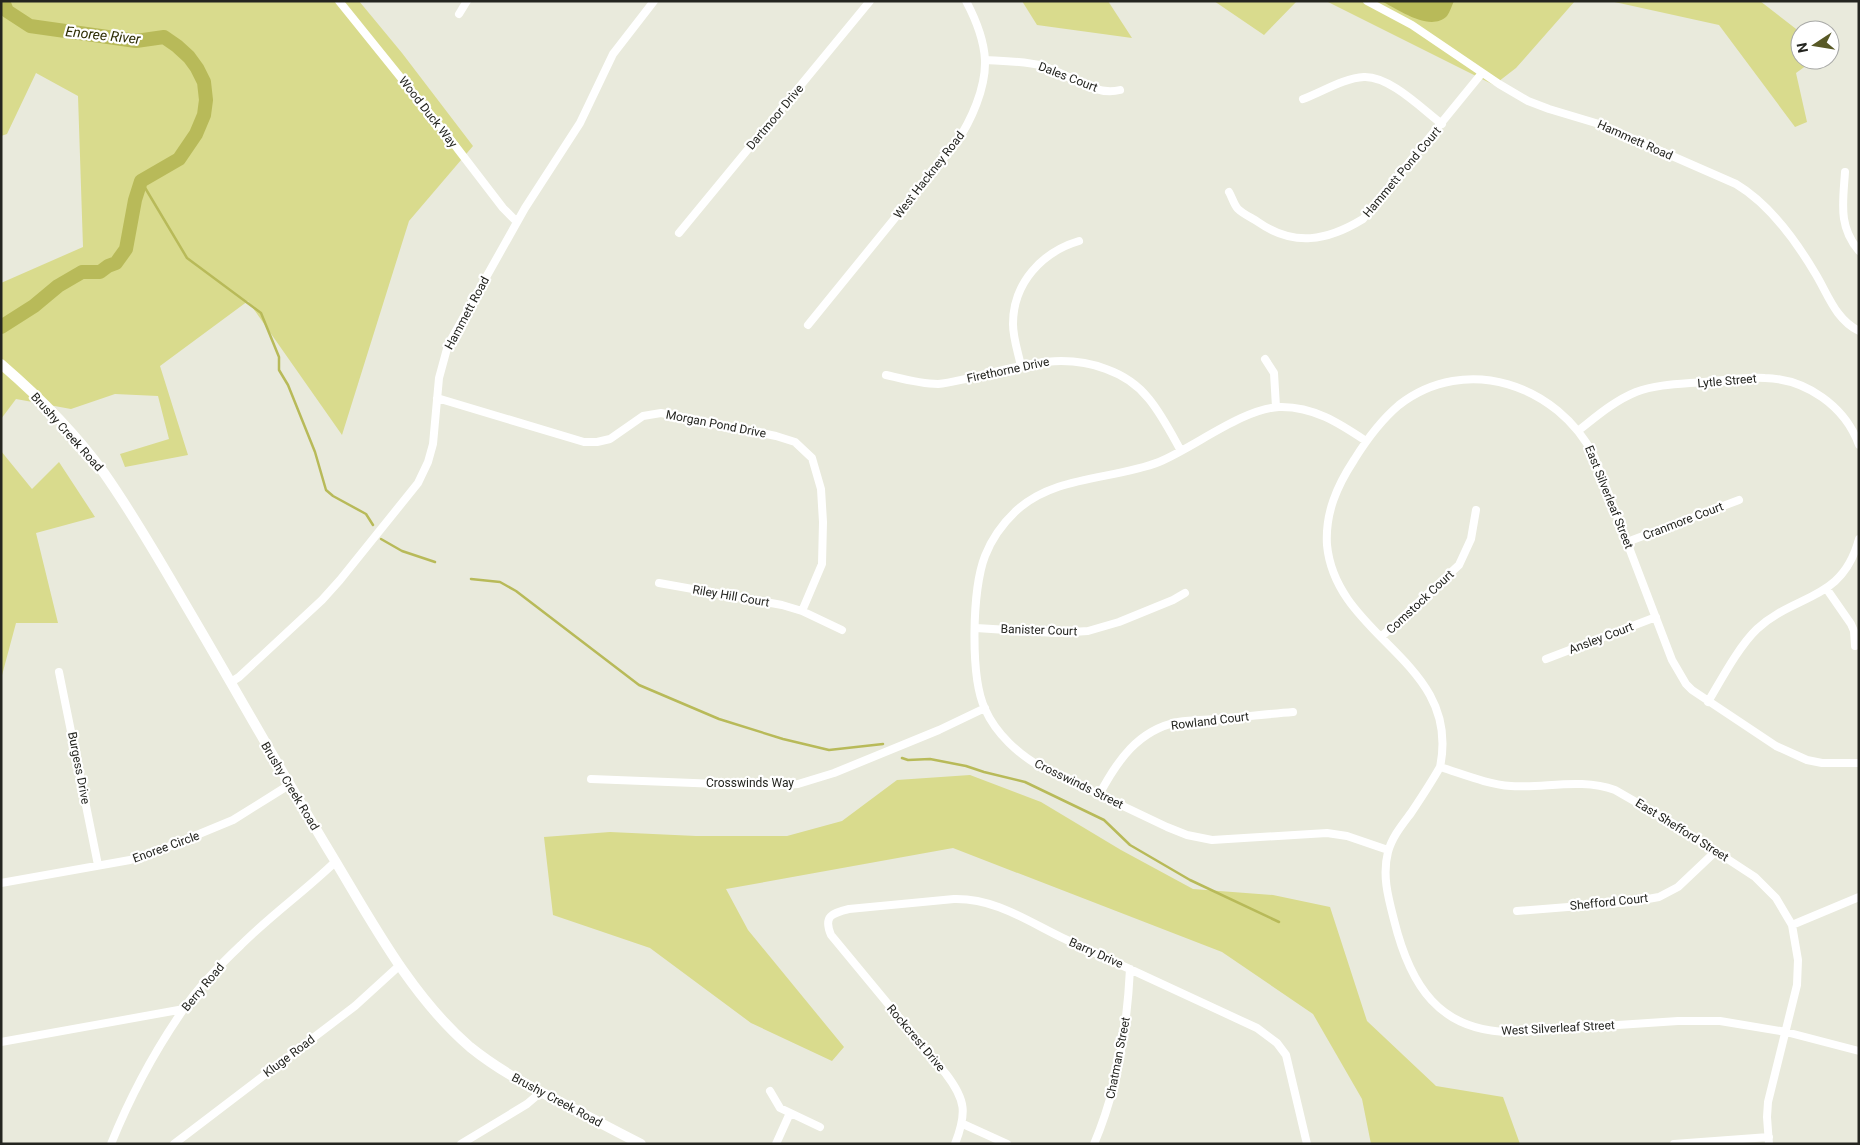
<svg xmlns="http://www.w3.org/2000/svg" width="1860" height="1145" viewBox="0 0 1860 1145" font-family="Roboto,sans-serif">
	<style>
		.green { fill: #d9db8d }
		.water { fill: #b8ba59 }
		.lines { fill: none; stroke-linecap: round; stroke-linejoin: round }
		.stream { stroke: #b8ba59; stroke-width: 2.5 }
		.river { stroke: #b8ba59; stroke-width: 14 }
		.street { stroke: #fff; stroke-width: 8 }
		.secondary { stroke: #fff; stroke-width: 10 }
		.labels { text-anchor: middle; dominant-baseline: central; stroke-width: 4.5; stroke-linejoin: round; paint-order: stroke }
		.street-label { font-size: 12px; fill: #242520; stroke: #fff }
		.water-label { font-size: 14px; font-style: italic; fill: #2c2c02; stroke: #fff }
	</style>
	<rect width="100%" height="100%" fill="#e9eadc"/>
	<path class="green" d="M1 1H359L402 53 473 146 409 221 342 435 248 301 160 366 188 455 125 467 120 454 169 439 158 396 115 394 71 409 16 399 1 419V283L83 247 78 96 36 73 7 134 1 136Z
		M1022 1H1108L1132 38 1037 25Z
		M1214 1H1297L1264 35Z
		M1326 1H1575L1516 68 1494 85Z
		M1610 1H1760L1800 32V60H1814L1796 73 1807 122 1795 127 1719 25Z
		M1 451 32 489 59 462 95 517 36 533 58 623H16L1 679Z
		M970 775 1041 802 1121 850 1193 889 1273 895 1330 907 1367 1021 1436 1086 1503 1097 1520 1144H1371L1362 1099 1313 1014 1222 952 953 848 726 889 748 930 844 1047 832 1061 751 1023 650 948 553 915 544 837 610 832 696 836H787L842 821 897 780Z"/>
	<path class="water" d="M1381 1H1454C1452 5 1450 12 1447 16 1430 33 1398 9 1381 1Z"/>
	<g class="lines">
		<path class="stream" d="M141 181 187 258 261 313 279 357V370L288 385 315 452 326 490 333 496 366 514 373 525
			M381 539 402 551 435 562
			M471 579 500 582 516 591 639 685 719 719 783 739 829 750 883 744
			M902 758 908 760 930 759 966 766 984 772 1025 782 1104 820 1130 845 1190 880 1279 922"/>
		<path class="river" d="M1 327 34 306 58 286 82 272H100L108 266 116 263 126 249 135 200 141 181 179 159 196 134 204 115 206 100 204 82 197 68 189 57 177 46 164 37 136 41 30 26 7 11 3 1"/>
		<path class="street" d="M339 1 447 135 503 208 517 222
			M1367 1 1412 25 1499 84 1528 101 1549 109 1599 124 1736 184C1768 203 1796 241 1815 273 1828 294 1835 319 1859 331
			M459 14 467 1
			M985 60C1004 61 1025 61 1043 66 1068 73 1093 97 1120 90
			M1303 99C1322 92 1344 78 1364 77 1390 76 1422 109 1442 124
			M1845 172C1843 203 1838 226 1859 251
			M1229 192C1232 197 1234 205 1238 209 1243 214 1252 218 1258 222 1294 247 1327 241 1363 219L1482 73
			M679 233 870 1
			M808 325 956 143C971 121 986 88 985 60 984 40 975 18 966 1
			M1265 359 1274 373 1276 407
			M1021 366C1018 352 1013 338 1013 324 1013 283 1042 252 1079 241
			M886 375C903 379 920 384 938 384 951 383 963 379 975 377 1020 366 1061 352 1106 369 1123 375 1138 385 1149 399 1162 415 1171 433 1181 451
			M437 398 584 442H597L610 439 643 416 661 413 776 436 795 442 812 458 821 489 823 522 822 564 802 611
			M1579 430C1597 416 1614 401 1636 392 1657 384 1681 384 1704 382 1724 380 1745 377 1765 378 1806 379 1845 406 1859 445
			M1366 441C1339 423 1313 406 1279 407 1242 409 1195 447 1159 462 1113 480 1056 475 1017 510 1003 523 992 538 985 556 972 589 970 677 985 709 996 734 1019 755 1043 768L1167 827 1187 835 1212 840 1327 833 1347 836 1388 850
			M1627 542 1739 500
			M659 583 782 605 802 611 842 630
			M1826 588 1851 624 1854 631 1855 646
			M976 628 1056 633 1088 631 1119 622 1173 600 1185 593
			M1381 637 1459 565 1471 539 1476 510
			M1546 659 1656 617
			M59 672 98 865
			M231 682 239 677 322 600 340 580 418 483 428 462 433 444 439 378 448 345 525 208 580 123 613 54 654 1
			M1708 702C1721 680 1739 646 1757 629 1796 593 1842 602 1859 539
			M1859 763H1822L1807 760 1776 746 1692 690 1686 684 1672 660 1594 456C1558 385 1466 353 1399 405 1380 421 1367 439 1354 460 1337 486 1325 513 1327 545 1336 639 1462 661 1440 767 1431 783 1421 798 1411 813 1402 825 1392 837 1388 852 1382 875 1388 897 1394 920 1410 985 1439 1032 1512 1032L1678 1021H1720L1786 1032 1859 1051
			M1440 767C1463 774 1486 784 1511 786 1545 788 1582 778 1615 790L1674 824 1755 877 1776 898 1792 925 1798 960 1797 985 1768 1102 1767 1117 1769 1144
			M591 779 768 786 798 784 834 773 939 730 985 708
			M1099 795C1117 761 1138 730 1178 722 1191 720 1204 720 1217 719 1242 717 1268 714 1293 712
			M1 883 130 860 158 851 233 820 289 785
			M1517 911 1631 902 1659 897 1678 887 1715 852
			M1792 925 1859 897
			M1 1042 184 1009
			M770 1091 780 1108 820 1127
			M963 1124 1007 1144
			M111 1144C130 1097 154 1052 183 1010 197 989 223 962 241 945 271 915 305 891 335 862
			M174 1144 355 1006 400 965
			M461 1144 527 1104 541 1092
			M776 1144 790 1113
			M955 1144C967 1113 966 1100 946 1074L831 935C823 916 832 913 849 909L954 899C997 898 1030 923 1067 940 1131 969 1194 999 1257 1028L1277 1043 1286 1055 1307 1144
			M1094 1144C1118 1088 1127 1029 1130 969
			M1674 1144 1769 1137"/>
		<path class="secondary" d="M1 364C37 395 76 434 104 473 135 517 161 563 188 609 237 692 284 777 334 859 373 924 412 997 470 1047 501 1072 536 1090 572 1108 595 1120 617 1132 641 1144"/>
	</g>
	<g class="labels">
		<g class="street-label">
			<text transform="translate(1068 77) rotate(21)">Dales Court</text>
			<text transform="translate(428 112) rotate(52)">Wood Duck Way</text>
			<text transform="translate(775 117) rotate(-50)">Dartmoor Drive</text>
			<text transform="translate(1635 140) rotate(24)">Hammett Road</text>
			<text transform="translate(1402 172) rotate(-50)">Hammett Pond Court</text>
			<text transform="translate(929 175) rotate(-52)">West Hackney Road</text>
			<text transform="translate(467 313) rotate(-62)">Hammett Road</text>
			<text transform="translate(1008 370) rotate(-12)">Firethorne Drive</text>
			<text transform="translate(1727 381) rotate(-5)">Lytle Street</text>
			<text transform="translate(716 424) rotate(11)">Morgan Pond Drive</text>
			<text transform="translate(67 432) rotate(48)">Brushy Creek Road</text>
			<text transform="translate(1609 497) rotate(68)">East Silverleaf Street</text>
			<text transform="translate(1683 521) rotate(-21)">Cranmore Court</text>
			<text transform="translate(731 596) rotate(10)">Riley Hill Court</text>
			<text transform="translate(1420 602) rotate(-43)">Comstock Court</text>
			<text transform="translate(1039 630) rotate(2)">Banister Court</text>
			<text transform="translate(1601 638) rotate(-21)">Ansley Court</text>
			<text transform="translate(1210 721) rotate(-7)">Rowland Court</text>
			<text transform="translate(79 768) rotate(79)">Burgess Drive</text>
			<text x="750" y="783">Crosswinds Way</text>
			<text transform="translate(1079 784) rotate(26)">Crosswinds Street</text>
			<text transform="translate(290 786) rotate(59)">Brushy Creek Road</text>
			<text transform="translate(1682 830) rotate(32)">East Shefford Street</text>
			<text transform="translate(166 847) rotate(-20)">Enoree Circle</text>
			<text transform="translate(1609 902) rotate(-6)">Shefford Court</text>
			<text transform="translate(1096 953) rotate(24)">Barry Drive</text>
			<text transform="translate(203 987) rotate(-50)">Berry Road</text>
			<text transform="translate(1558 1028) rotate(-3)">West Silverleaf Street</text>
			<text transform="translate(916 1038) rotate(50)">Rockcrest Drive</text>
			<text transform="translate(289 1056) rotate(-37)">Kluge Road</text>
			<text transform="translate(1118 1058) rotate(-79)">Chatman Street</text>
			<text transform="translate(557 1100) rotate(28)">Brushy Creek Road</text>
		</g>
		<g class="water-label">
			<text transform="translate(103 35) rotate(6)">Enoree River</text>
		</g>
	</g>
	<rect width="1860" height="1145" fill="none" stroke="#242520" stroke-width="5"/>
	<g transform="translate(1815 45) rotate(258)"><circle r="24" fill="#ffffff" stroke="#a7a8a6"/>
	<path d="M0-4L9 19L0 12L-9 19Z" fill="#585926"/>
	<text y="-8" font-size="14" font-weight="bold" text-anchor="middle" fill="#242520">N</text>
	</g>
</svg>
